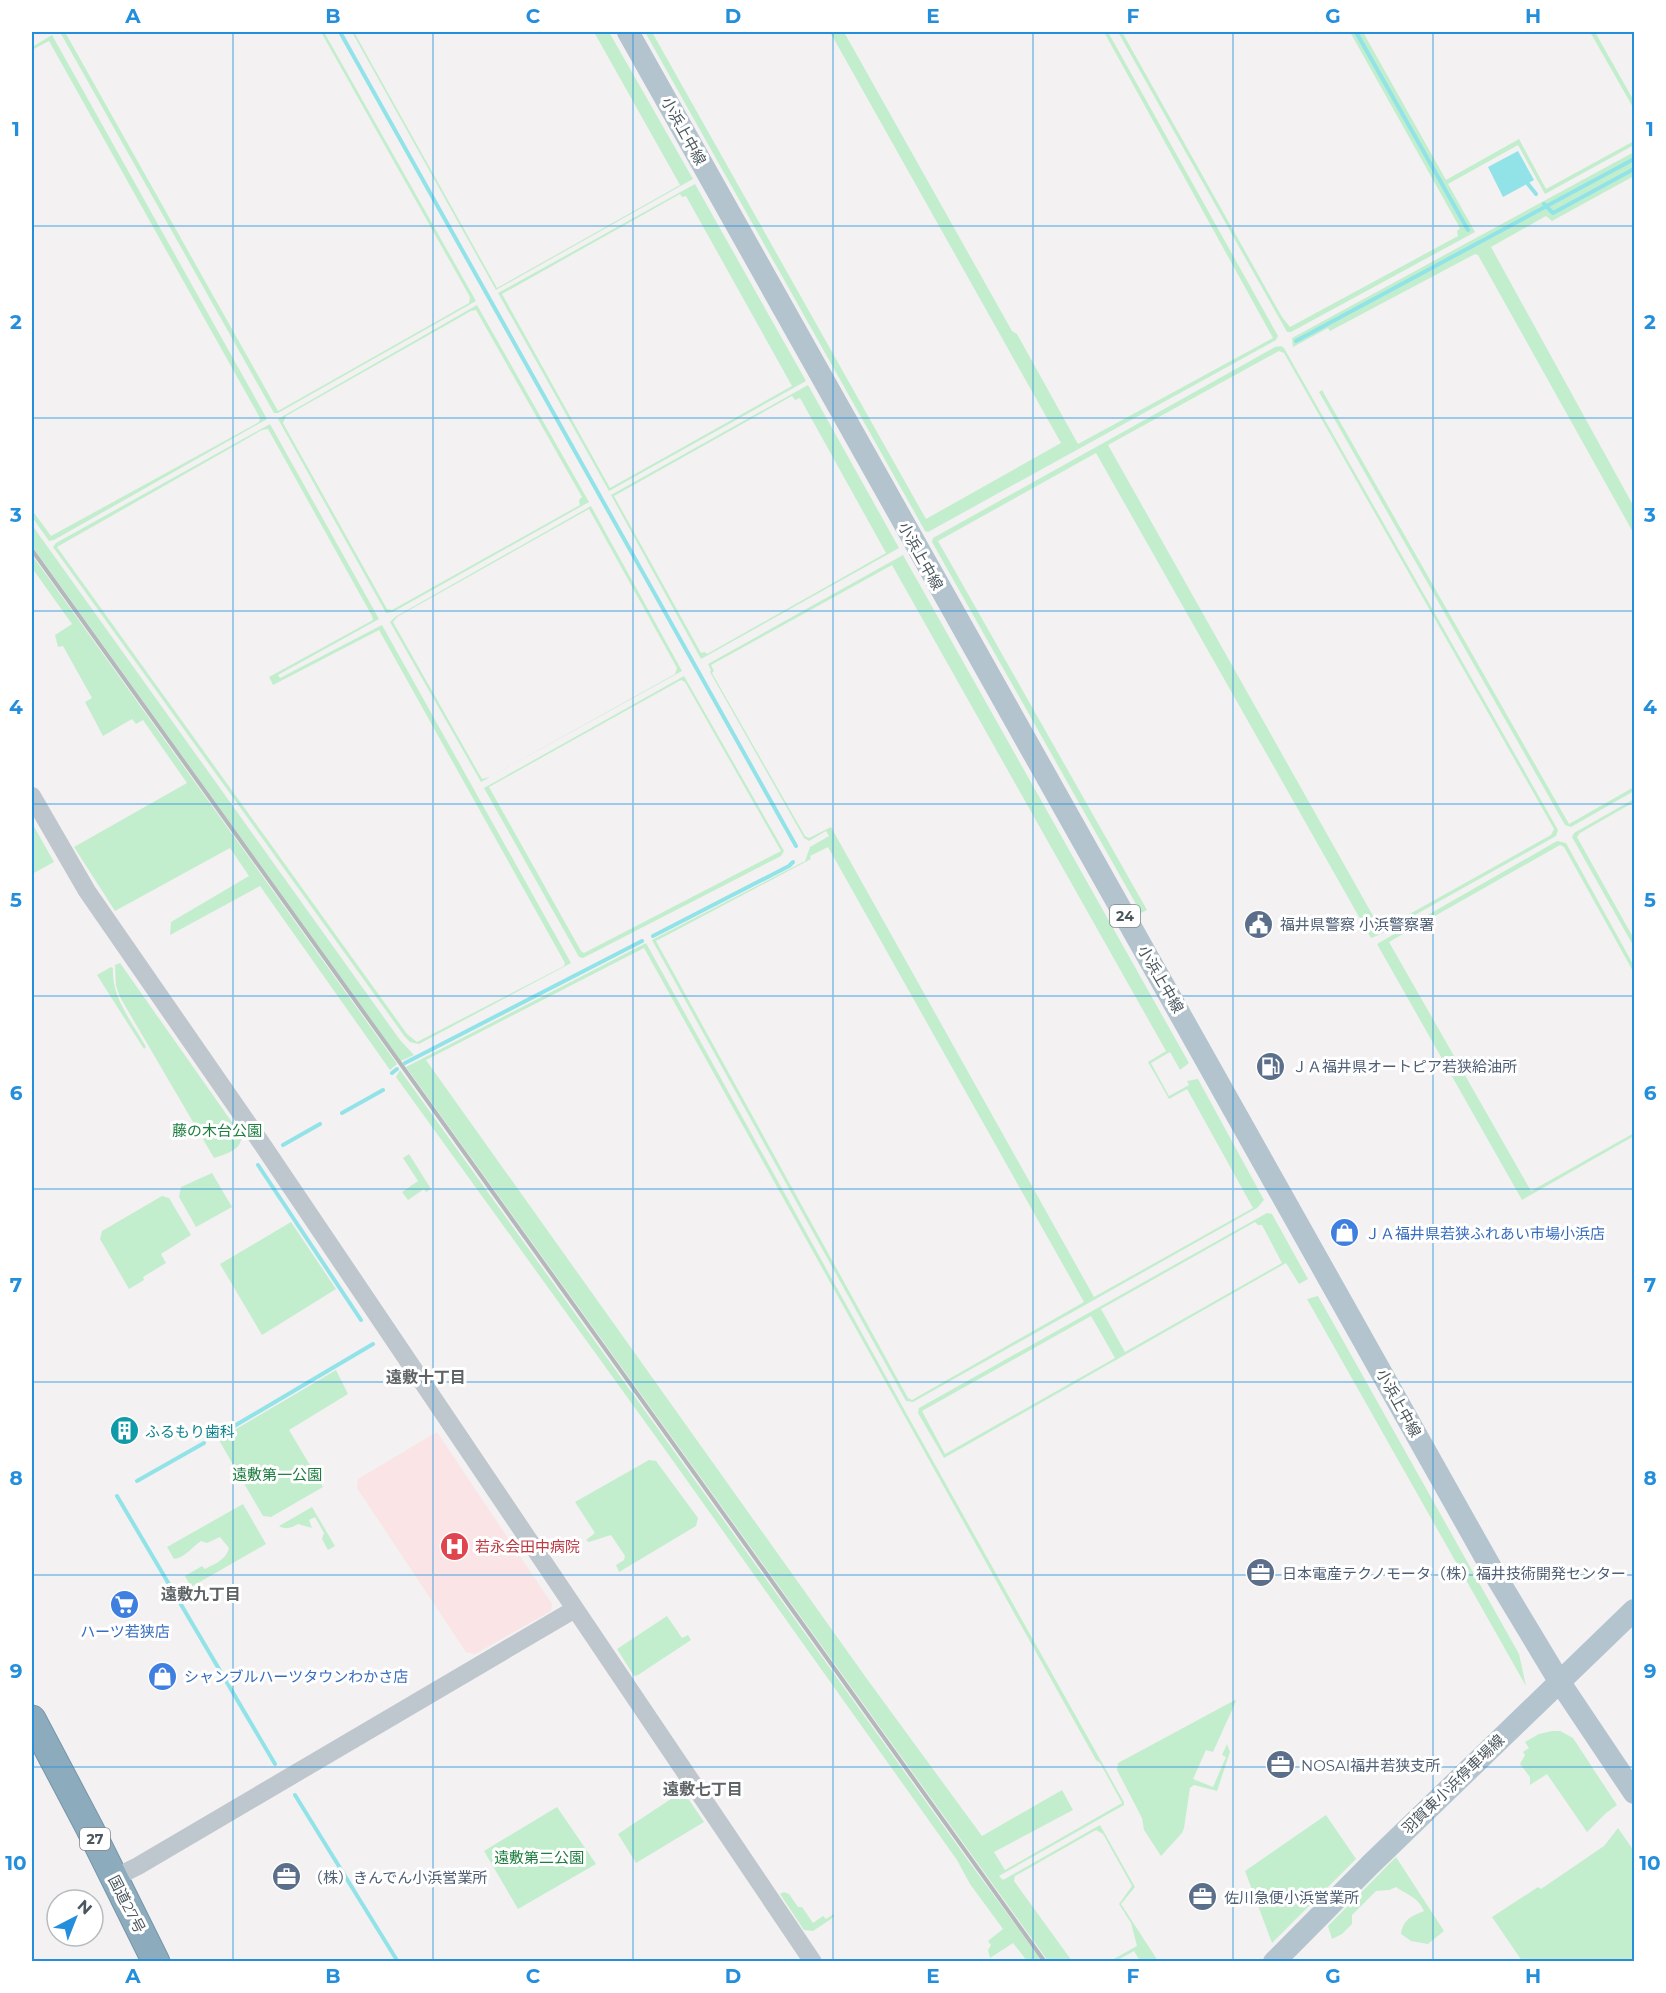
<svg xmlns="http://www.w3.org/2000/svg" width="1666" height="1993" viewBox="0 0 1666 1993" font-family="Montserrat,'Noto Sans JP',sans-serif">
	<style>
		.medical { fill: #fae4e6 }
		.green { fill: #c3eecd; fill-rule: evenodd }
		.water { fill: #92e3e8 }
		.lines { fill: none; stroke-linecap: round; stroke-linejoin: round }
		.stream { stroke: #92e3e8; stroke-width: 4 }
		.highway-casing { stroke: #7796a9; stroke-width: 29 }
		.minor { stroke: #bec7cd; stroke-width: 18 }
		.major { stroke: #b3c4ce; stroke-width: 22 }
		.highway { stroke: #8cabbd; stroke-width: 27 }
		.rail { stroke: #b4b8bb; stroke-width: 4 }
		.grid { fill: none; stroke: #238fdc; stroke-width: 1.5; stroke-opacity: 0.55 }
		.labels { text-anchor: middle; dominant-baseline: central; stroke-width: 6; stroke-linejoin: round; paint-order: stroke }
		.shield { fill: #fff; stroke: #80898e; stroke-width: 1.5 }
		.shield-label { font-size: 14px; font-weight: bold; fill: #4a575e }
		.street-label { font-size: 15px; fill: #4a575e; stroke: #fff }
		.service-label { font-size: 15px; fill: #4e5e75; stroke: #fff; text-anchor: start }
		.park-label { font-size: 15px; fill: #1c7d3f; stroke: #fff }
		.shop-label { font-size: 15px; fill: #366cbe; stroke: #fff; text-anchor: start }
		.culture-label { font-size: 15px; fill: #0d838f; stroke: #fff; text-anchor: start }
		.health-label { font-size: 15px; fill: #be3a42; stroke: #fff; text-anchor: start }
		.neighbourhood-label { font-size: 16px; font-weight: bold; fill: #5e6366; stroke: #fff }
		.neatline { fill: none; stroke: #238fdc; stroke-width: 2 }
		.grid-label { font-size: 20px; text-anchor: middle; font-weight: bold; fill: #238fdc }
	</style>
	<rect width="100%" height="100%" fill="#f3f1f2"/>
	<path class="medical" d="M437 1432 552 1604 551 1611 475 1654 466 1652 357 1488 358 1479Z"/>
	<path class="green" d="M60 32H65L278 411 469 303 470 297 321 32H324L476 301 278 413H274Z
		M352 32H354L497 288 680 185 594 32H609L693 179 496 290Z
		M645 32H652L926 519 1061 443 830 32H844L1012 331 1017 334 1078 444 1273 338 1104 32H1108L1278 336 1276 340 928 532 925 531Z
		M1118 32H1122L1282 317 1290 327 1458 236 1457 231 1460 228 1350 32H1363L1446 180 1519 139 1546 189 1634 141V145L1545 194 1518 145 1448 184 1475 232 1291 332H1287Z
		M1590 32H1595L1634 101V109Z
		M52 35 267 419 54 540 49 541 32 517V510L51 536 259 422 260 418 49 41 32 50V47Z
		M1634 152V176L1552 221 1546 216 1491 247 1634 507V534L1478 255 1475 254 1330 331 1328 328 1293 347 1292 338Z
		M695 184 806 381 609 491 498 293ZM680 194 682 197 686 196 792 386 610 488 502 294Z
		M477 305 589 502 393 612 386 613 278 419ZM476 310 582 497 579 500 580 505 392 610 387 609 283 423 286 416 471 311Z
		M1281 346 1284 348 1558 830 1556 836 1381 934 1371 938 1096 453 938 541 1147 910 1141 913 932 542 933 538 1275 347ZM1279 351 1284 353 1554 829 1551 835 1381 930 1108 445Z
		M808 385 899 548 701 659 611 495ZM792 396 795 400 800 398 886 553 707 654 705 652 701 653 614 496Z
		M1322 390 1569 824 1634 787V791L1571 827 1565 825 1319 392Z
		M270 424 379 619 278 675 280 678 382 625 571 963 419 1044 410 1042 405 1037 53 547 56 543ZM268 429 372 616 373 620 269 677 273 685 379 630 565 963 564 966 417 1042 407 1034 57 547 262 430Z
		M591 506 682 671 481 782 390 622 395 617ZM589 509 677 668 675 674 490 777 482 779 393 622 397 617Z
		M32 525 400 1040 414 1055 401 1061 32 546Z
		M32 555 397 1064 390 1070 260 886 170 935 171 922 249 876 230 848 115 911 74 847 187 783 143 720 136 724 132 719 103 736 85 702 92 698 63 646 58 647 55 635 72 624 32 568Z
		M903 555 1189 1063 1180 1070 1170 1052 1151 1063 1169 1096 1189 1085 1187 1081 1198 1079 1264 1200 1257 1208 913 1402 906 1401 652 940 805 861 810 847 829 836 826 831 809 841 804 838 710 672 711 670 708 664ZM892 565 1166 1051 1148 1062 1169 1099 1187 1089 1253 1208 1094 1297 831 827 809 838 805 836 712 673 714 671 711 665ZM828 847 1084 1302 912 1400 908 1398 656 941 811 859 810 856Z
		M684 676 784 851 781 856 583 958 579 957 484 788ZM681 680 685 682 781 851 584 953 581 951 489 787Z
		M1634 799V802L1580 833 1577 837 1634 939V947L1572 837 1574 833Z
		M32 823 54 862 32 874Z
		M1557 841 1566 843 1634 966V973L1564 847 1560 845 1389 942 1531 1191 1634 1133V1136L1522 1200 1377 944Z
		M646 943 905 1411 1124 1802V1805L999 1876 1003 1880 1100 1825 1135 1887 1121 1904 1158 1961H1140L1134 1951 1116 1961H1110L1137 1946 1131 1923 1119 1904 1132 1886 1103 1834 1096 1830 1015 1876 1014 1881 1072 1961H1048L406 1067ZM644 948 1096 1760 1100 1763 1122 1803 1005 1870 994 1852 1073 1810 1062 1790 982 1836 867 1679 426 1060Z
		M120 963 241 1135C243 1150 226 1154 214 1158L120 997 116 986 115 965Z
		M111 967 113 968C111 997 132 1022 146 1047L144 1049 97 975Z
		M400 1070 970 1863 1042 1961H1027L1013 1943 990 1958 988 1950 991 1945 988 1941 1003 1929 970 1884 957 1860 661 1444 396 1077Z
		M409 1154 431 1189 426 1192 424 1189 408 1200 402 1192 418 1181 403 1158Z
		M212 1173 232 1207 196 1227 179 1197 181 1187Z
		M162 1196 169 1198 191 1235 161 1254 166 1263 143 1277 144 1280 129 1289 100 1239 102 1231Z
		M1267 1213 1272 1214 1308 1279 1299 1284 1286 1263 944 1458 918 1413 919 1408ZM1255 1222 1258 1225H1262L1282 1263 1125 1352 1101 1309ZM1091 1316 1115 1358 945 1454 922 1411Z
		M291 1222 336 1289 262 1335 220 1264Z
		M1318 1296 1519 1654 1526 1686 1307 1299Z
		M336 1370 348 1394 289 1430 323 1487 271 1517 263 1516 220 1442 221 1438Z
		M649 1460 656 1461 698 1518 696 1526 619 1572 616 1565 624 1560 625 1556 611 1535 589 1542 586 1540 595 1533 575 1502Z
		M243 1504 266 1544 191 1587 185 1576 202 1566 205 1569C216 1563 226 1560 229 1548L220 1537 207 1543 201 1541C192 1547 186 1557 174 1559L167 1547Z
		M312 1507 335 1546 328 1550 322 1539 324 1533 315 1517 309 1520 312 1528 298 1524C291 1528 286 1530 279 1526Z
		M667 1616 682 1638 688 1635 691 1640 638 1675 634 1676 617 1649Z
		M1235 1700 1236 1701 1213 1752 1206 1750 1193 1779 1213 1787 1226 1757 1222 1755 1227 1744 1230 1752 1217 1791 1194 1785 1190 1788 1184 1828 1182 1833 1161 1856 1144 1830 1142 1818 1117 1770 1118 1763Z
		M1552 1731H1560L1573 1738 1617 1805 1606 1813 1587 1832 1547 1774 1530 1785V1777L1520 1764 1525 1755 1523 1752 1529 1748 1525 1742 1539 1734Z
		M683 1791 704 1822 636 1863 618 1834Z
		M557 1807 596 1864 518 1909 484 1851Z
		M1326 1815 1356 1859 1272 1943 1245 1871Z
		M1618 1828 1634 1851V1961H1522L1492 1917 1538 1887 1541 1889 1604 1846Z
		M1396 1857 1444 1931 1428 1944 1411 1941 1401 1934C1403 1919 1412 1916 1424 1911 1418 1897 1407 1895 1396 1887L1389 1890 1376 1891 1352 1915V1924L1342 1934 1332 1939 1328 1926Z
		M784 1892 789 1894 798 1907H802L813 1923 823 1916 826 1919 834 1914V1917L813 1931 804 1930 780 1894Z"/>
	<path class="water" d="M1518 151 1534 180 1503 197 1488 167Z"/>
	<g class="lines">
		<path class="stream" d="M340 32 796 846
			M1356 32 1468 230
			M1528 184 1536 194
			M1544 204 1553 213 1634 169
			M1296 341 1634 159
			M653 936 789 866 793 862
			M405 1063 642 941
			M392 1073 397 1069
			M342 1113 383 1090
			M283 1145 320 1124
			M258 1165 361 1320
			M219 1435 373 1344
			M137 1481 204 1443
			M117 1496 275 1764
			M295 1795 398 1962"/>
		<defs>
			<path id="highway" d="M32 1719 89 1827 156 1962"/>
		</defs>
		<use href="#highway" class="highway-casing"/>
		<path class="minor" d="M32 796 87 891 262 1144 813 1962
			M114 1878 138 1866 575 1609"/>
		<path class="major" d="M628 32 1494 1573 1559 1681 1634 1793
			M1274 1962 1370 1865 1634 1610"/>
		<use href="#highway" class="highway"/>
		<path class="rail" d="M32 550 1045 1962"/>
	</g>
	<path class="grid" d="M233 32V1962M433 32V1962M633 32V1962M833 32V1962M1033 32V1962M1233 32V1962M1433 32V1962M32 226H1634M32 418H1634M32 611H1634M32 804H1634M32 996H1634M32 1189H1634M32 1382H1634M32 1575H1634M32 1767H1634"/>
	<defs>
		<symbol id="civic-disc" viewBox="-11 -11 22 22"><circle r="9.5" fill="#5c6f8a" stroke="#fff"/><path d="M-.6-6.5H3V-4.5H.6V-3L4-1V1h2V6H-6V1h2V-1L-.6-3ZM-1.2 2.5V6h2.4V2.5Z" fill="#fff"/></symbol>
		<symbol id="fuel-disc" viewBox="-11 -11 22 22"><circle r="9.5" fill="#5c6f8a" stroke="#fff"/><path d="M-5.5-6h7V0h2V4h1.3V-2.5L3-4.5l.8-.8L6-3V5H2.5V1h-1V6h-7ZM-4.2-4.7v3.2H.2V-4.7Z" fill="#fff"/></symbol>
		<symbol id="shop-disc" viewBox="-11 -11 22 22"><circle r="9.5" fill="#3f7fe0" stroke="#fff"/><path d="M-5-2.5h2.3a2.7 3.5 0 0 1 5.4 0H5L5.5 6h-11ZM-1.5-2.5h3a1.5 2.3 0 0 0-3 0Z" fill="#fff"/></symbol>
		<symbol id="building-disc" viewBox="-11 -11 22 22"><circle r="9.5" fill="#0f9aa8" stroke="#fff"/><path d="M-4-6H4V6H1V3H-1V6H-4ZM-2.5-4.3h1.7v1.8h-1.7ZM.8-4.3h1.7v1.8H.8ZM-2.5-1h1.7V.8h-1.7ZM.8-1h1.7V.8H.8Z" fill="#fff"/></symbol>
		<symbol id="hospital-disc" viewBox="-11 -11 22 22"><circle r="9.5" fill="#e0444e" stroke="#fff"/><path d="M-5-5h3v3.5h4V-5h3V5h-3V1.5h-4V5h-3Z" fill="#fff"/></symbol>
		<symbol id="office-disc" viewBox="-11 -11 22 22"><circle r="9.5" fill="#5c6f8a" stroke="#fff"/><path d="M-6-3h4V-5.5h4V-3h4V5H-6ZM-1-4.5V-3h2v-1.5ZM-6 0V1H6V0Z" fill="#fff"/></symbol>
		<symbol id="supermarket-disc" viewBox="-11 -11 22 22"><circle r="9.5" fill="#3f7fe0" stroke="#fff"/><path d="M-6-5.5h2.5l.6 2H6L4.5 2H-2.5L-4.4-4H-6ZM-1.5 3.2a1.3 1.3 0 1 0 .1 0ZM3 3.2a1.3 1.3 0 1 0 .1 0Z" fill="#fff"/></symbol>
	</defs>
	<g fill-rule="evenodd">
		<use href="#civic-disc" x="1242" y="908" width="33" height="33"/>
		<use href="#fuel-disc" x="1254" y="1050" width="33" height="33"/>
		<use href="#shop-disc" x="1328" y="1216" width="33" height="33"/>
		<use href="#building-disc" x="108" y="1414" width="33" height="33"/>
		<use href="#hospital-disc" x="438" y="1530" width="33" height="33"/>
		<use href="#office-disc" x="1244" y="1556" width="33" height="33"/>
		<use href="#supermarket-disc" x="108" y="1588" width="33" height="33"/>
		<use href="#shop-disc" x="146" y="1660" width="33" height="33"/>
		<use href="#office-disc" x="1264" y="1748" width="33" height="33"/>
		<use href="#office-disc" x="270" y="1860" width="33" height="33"/>
		<use href="#office-disc" x="1186" y="1880" width="33" height="33"/>
	</g>
	<g class="labels">
		<g class="shield">
			<rect x="1110" y="905" width="30" height="22" rx="4.5"/>
			<rect x="80" y="1828" width="30" height="22" rx="4.5"/>
		</g>
		<g class="shield-label">
			<text x="1125" y="916">24</text>
			<text x="95" y="1839">27</text>
		</g>
		<g class="street-label">
			<text transform="translate(684 131) rotate(61)">小浜上中線</text>
			<text transform="translate(921 556) rotate(61)">小浜上中線</text>
			<text transform="translate(1161 979) rotate(60)">小浜上中線</text>
			<text transform="translate(1399 1403) rotate(61)">小浜上中線</text>
			<text transform="translate(1453 1784) rotate(-44)">羽賀東小浜停車場線</text>
			<text transform="translate(127 1904) rotate(63)">国道27号</text>
		</g>
		<g class="service-label">
			<text x="1280" y="924">福井県警察 小浜警察署</text>
			<text x="1292" y="1066">ＪＡ福井県オートピア若狭給油所</text>
			<text x="1282" y="1573">日本電産テクノモータ（株）福井技術開発センター</text>
			<text x="1301" y="1765">NOSAI福井若狭支所</text>
			<text x="308" y="1877">（株）きんでん小浜営業所</text>
			<text x="1224" y="1897">佐川急便小浜営業所</text>
		</g>
		<g class="park-label">
			<text x="217" y="1130">藤の木台公園</text>
			<text x="277" y="1474">遠敷第一公園</text>
			<text x="539" y="1857">遠敷第二公園</text>
		</g>
		<g class="shop-label">
			<text x="1365" y="1233">ＪＡ福井県若狭ふれあい市場小浜店</text>
			<text x="125" y="1631" text-anchor="middle">ハーツ若狭店</text>
			<text x="184" y="1676">シャンブルハーツタウンわかさ店</text>
		</g>
		<g class="culture-label">
			<text x="145" y="1431">ふるもり歯科</text>
		</g>
		<g class="health-label">
			<text x="475" y="1546">若永会田中病院</text>
		</g>
		<g class="neighbourhood-label">
			<text x="426" y="1377">遠敷十丁目</text>
			<text x="201" y="1594">遠敷九丁目</text>
			<text x="703" y="1789">遠敷七丁目</text>
		</g>
	</g>
	<rect width="1666" height="1993" fill="none" stroke="#ffffff" stroke-width="66"/>
	<g transform="translate(75 1918) rotate(42)"><circle r="28" fill="#ffffff" stroke="#b7bcbf" stroke-width="1.5"/>
	<path d="M0-4.5L10 22L0 15L-10 22Z" fill="#238fdc"/>
	<text y="-9" font-size="16" font-weight="bold" text-anchor="middle" fill="#4a575e">N</text>
	</g>
	<rect x="33" y="33" width="1600" height="1927" class="neatline"/>
	<g class="grid-label">
		<text x="133" y="23">A</text>
		<text x="333" y="23">B</text>
		<text x="533" y="23">C</text>
		<text x="733" y="23">D</text>
		<text x="933" y="23">E</text>
		<text x="1133" y="23">F</text>
		<text x="1333" y="23">G</text>
		<text x="1533" y="23">H</text>
		<text x="16" y="136">1</text>
		<text x="1650" y="136">1</text>
		<text x="16" y="329">2</text>
		<text x="1650" y="329">2</text>
		<text x="16" y="522">3</text>
		<text x="1650" y="522">3</text>
		<text x="16" y="714">4</text>
		<text x="1650" y="714">4</text>
		<text x="16" y="907">5</text>
		<text x="1650" y="907">5</text>
		<text x="16" y="1100">6</text>
		<text x="1650" y="1100">6</text>
		<text x="16" y="1292">7</text>
		<text x="1650" y="1292">7</text>
		<text x="16" y="1485">8</text>
		<text x="1650" y="1485">8</text>
		<text x="16" y="1678">9</text>
		<text x="1650" y="1678">9</text>
		<text x="16" y="1870">10</text>
		<text x="1650" y="1870">10</text>
		<text x="133" y="1983">A</text>
		<text x="333" y="1983">B</text>
		<text x="533" y="1983">C</text>
		<text x="733" y="1983">D</text>
		<text x="933" y="1983">E</text>
		<text x="1133" y="1983">F</text>
		<text x="1333" y="1983">G</text>
		<text x="1533" y="1983">H</text>
	</g>
</svg>
